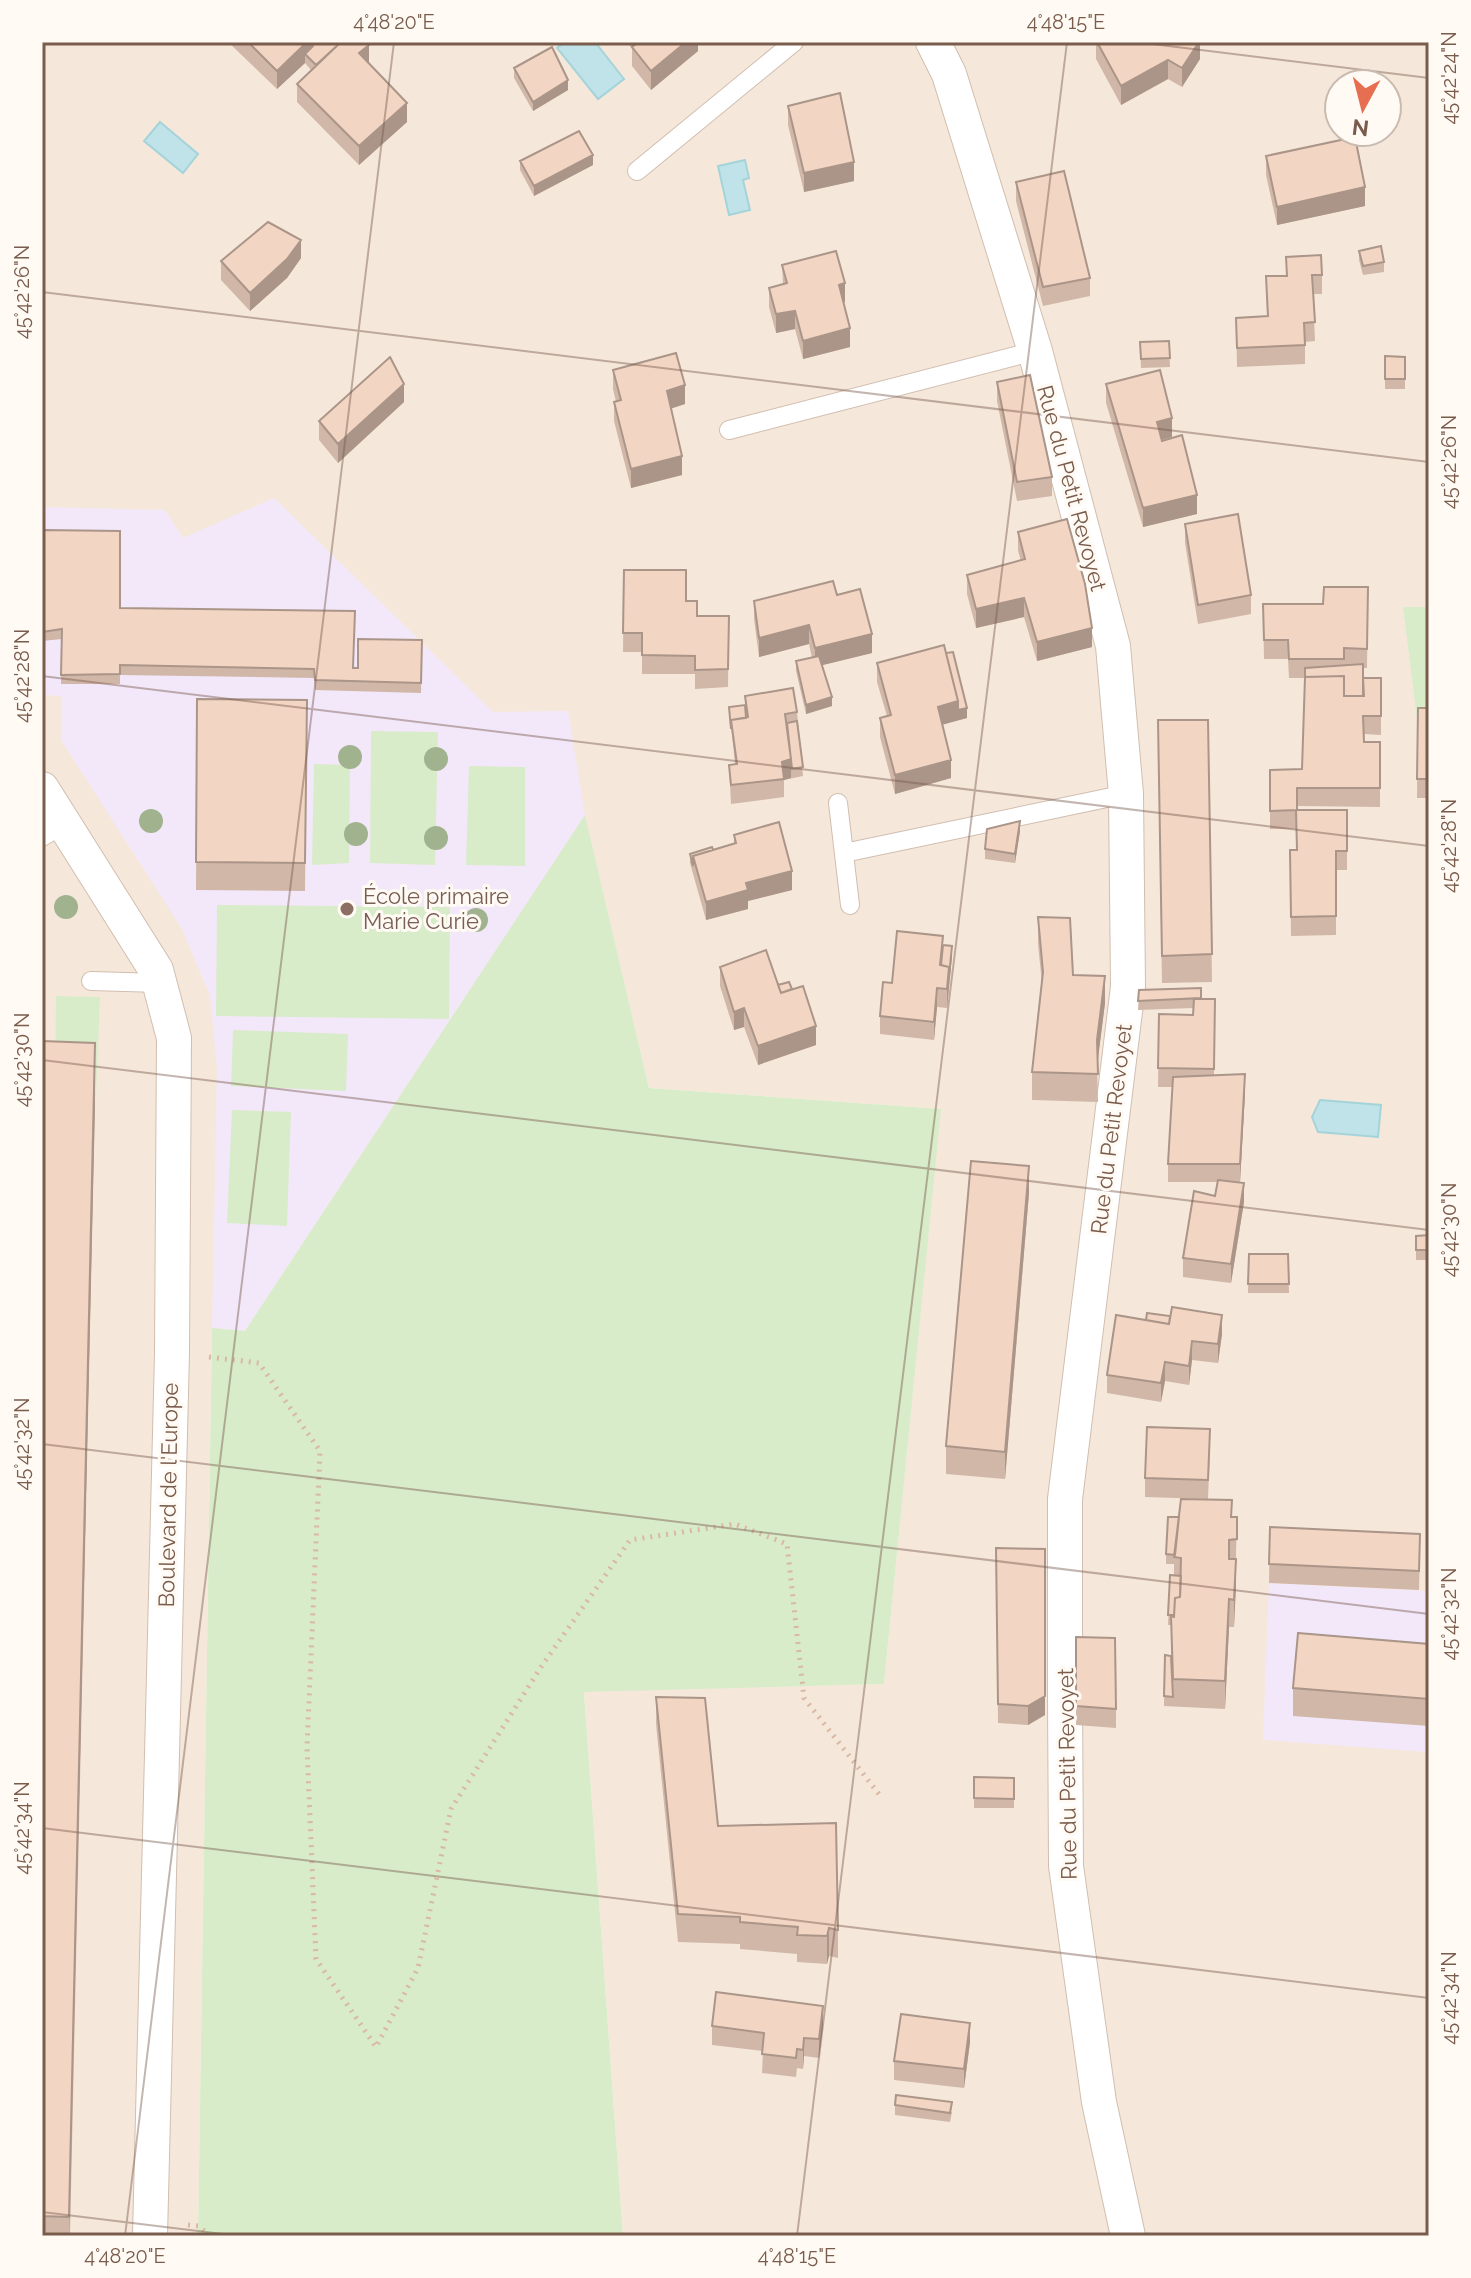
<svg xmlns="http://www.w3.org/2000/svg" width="1471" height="2278" viewBox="0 0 1471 2278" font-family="Raleway,sans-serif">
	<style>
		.residential { fill: #f5e8da; fill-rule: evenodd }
		.education { fill: #f3e8fa }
		.green { fill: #d8ecc9 }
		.water { fill: #bfe3e8; stroke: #a5d3da; stroke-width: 2 }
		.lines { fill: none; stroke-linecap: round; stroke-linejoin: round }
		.service-casing { stroke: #d1beb0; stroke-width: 20 }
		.minor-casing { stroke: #d1beb0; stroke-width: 36 }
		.path { stroke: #d9b8a5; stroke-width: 5; stroke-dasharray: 2 6; stroke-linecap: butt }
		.service { stroke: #fff; stroke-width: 18 }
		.minor { stroke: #fff; stroke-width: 34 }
		.tree { fill: #a0b28e }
		.wall { fill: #d1b7a8 }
		.shaded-wall { fill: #aa9588 }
		.building { fill: #f3d5c3; stroke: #aa9588; stroke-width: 2 }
		.ticks { fill: none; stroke: #7a5c4d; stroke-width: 2; stroke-opacity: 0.45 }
		.education-dot { fill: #8d6e63; stroke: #fffaf3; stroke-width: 3 }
		.labels { text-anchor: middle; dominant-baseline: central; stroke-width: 6; stroke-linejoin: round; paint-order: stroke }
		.street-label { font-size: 22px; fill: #7a5c4d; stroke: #fffaf3 }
		.education-label { font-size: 22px; fill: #785e54; stroke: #fffaf3; text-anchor: start }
		.neatline { fill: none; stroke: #7a5c4d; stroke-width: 3 }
		.ticks-label { font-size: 20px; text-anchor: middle; fill: #7a5c4d }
	</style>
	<rect width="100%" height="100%" fill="#fdf6ec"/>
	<path class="residential" d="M42 42H1429V2236H623L584 1691 884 1684 940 1109 649 1088 585 816 245 1331 212 1328 198 2236H42ZM1339 84H1387V132H1339Z"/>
	<path class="education" d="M274 498 493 712 568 711 585 815 245 1331 212 1328 217 1068 210 996 182 929 61 740V696L42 695V507L165 510 183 538Z
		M1269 1583 1429 1591V1752L1263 1740Z"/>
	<path class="green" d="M1403 607H1429V727H1418Z
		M371 731 438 732 435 865 370 863Z
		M314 764 350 765 349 863 312 865Z
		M469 766 525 767V866L466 865Z
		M585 815 649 1088 941 1109 884 1684 584 1692 623 2236H198L212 1328 245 1331Z
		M217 905 450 907 449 1019 216 1016Z
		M56 996 100 997 96 1096 48 1094 55 1074Z
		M233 1030 348 1034 346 1091 231 1086Z
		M232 1110 291 1112 287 1226 227 1223Z"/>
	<path class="water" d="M564 42H595L624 79 598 99 557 48Z
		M160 122 198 154 183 173 144 141Z
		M745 160 749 178 743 180 750 210 729 215 718 166Z
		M1320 1100 1381 1105 1378 1137 1318 1132 1312 1117Z"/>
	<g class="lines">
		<defs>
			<path id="service" d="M637 171 794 42
				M729 430 1035 351
				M838 803 850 905
				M42 837 64 824
				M844 853 1126 794
				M91 981 159 983"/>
			<path id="minor" d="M933 42 949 74 1035 351 1113 646 1126 794 1128 987 1065 1499V1695L1066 1866 1099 2102 1128 2236
				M42 789 156 970 174 1038 172 1353 150 2236"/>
		</defs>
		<use href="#service" class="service-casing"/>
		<use href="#minor" class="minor-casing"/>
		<path class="path" d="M209 1357 259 1363 320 1451 307 1747 316 1959 376 2047 418 1968 451 1809 541 1667 630 1540 735 1524 787 1544 804 1698 882 1798
			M188 2225 198 2226 211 2236"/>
		<use href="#service" class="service"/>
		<use href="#minor" class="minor"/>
	</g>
	<g class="tree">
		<circle cx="350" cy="757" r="12"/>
		<circle cx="436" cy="759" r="12"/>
		<circle cx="151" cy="821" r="12"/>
		<circle cx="356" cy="834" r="12"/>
		<circle cx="436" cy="838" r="12"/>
		<circle cx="66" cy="907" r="12"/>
		<circle cx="476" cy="920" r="12"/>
	</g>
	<path class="wall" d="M228 42H366L369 63 407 122 359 165 297 102V84L311 70 305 63 277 89Z
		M627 42H698V51L651 90 632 66V49Z
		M1096 42H1200V59L1182 87 1168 79 1121 105 1096 59Z
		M514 68 568 90 533 111 514 78Z
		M788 106 854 181 804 192 788 125Z
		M1266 156 1365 206 1277 225 1266 175Z
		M520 161 593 165 534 196 520 170Z
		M1016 182 1090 278V296L1043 306 1016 201Z
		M1359 251 1384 262V272L1363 275 1359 260Z
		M1286 257 1322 275V294H1313L1315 341 1305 342V364L1237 367 1236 318 1267 316 1266 276H1286Z
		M301 258 287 278 250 311 221 280V261Z
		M782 265 845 302H844L850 347 803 359 795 329 776 333 769 307V288L783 284Z
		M1169 341 1170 367 1141 368 1140 342Z
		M1385 356 1405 357V389H1385Z
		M613 370 685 404 671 408 682 475 631 488 614 421V402H616L613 389Z
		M997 382 1052 477V496L1017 501 997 401Z
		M1106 384 1172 437 1162 440 1197 514 1143 527 1106 403Z
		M404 402 338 463 319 440V421Z
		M1185 524 1251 595V614L1198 624 1185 543Z
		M42 530 120 608 354 668H358L422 640 421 693 315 690 314 678 120 675V684H61L62 639 42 641Z
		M1018 532 1092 647 1037 661 1024 617 976 628 967 594V575L1021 561 1018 551Z
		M624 570 686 601 697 616H729L728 687 695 689V674H642V652H623Z
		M1368 587 1367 668H1363V678H1381V735L1364 734V742H1380V807L1297 806V810H1347V870H1336V935L1291 936 1290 850H1296V829H1270V770L1302 769 1305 678H1289L1288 659H1264L1263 604H1323Z
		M837 595 872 653 822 665 832 706 806 714 796 671V661L812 658 809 644 759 657 754 619V601Z
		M877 663 967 718 942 724 951 778 895 794 880 737V718L887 716 877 682Z
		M745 696 797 712 803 776 784 780V797L731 804 729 765 735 764 729 707 745 705Z
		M197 699 307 700 305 891 196 890Z
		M1418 708H1429V798H1417Z
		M1208 720 1212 982 1162 983 1158 748Z
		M1020 831 1015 863 985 859V849Z
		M734 835 792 890 748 901V909L706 920 690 863V854L713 850 734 844Z
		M1038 917 1073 975 1105 1003 1097 1064 1098 1102 1032 1100V1072L1042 984 1038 944Z
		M943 945 952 956 947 1008 937 1007 934 1040 880 1034V1016L892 983Z
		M720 967 778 986 816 1045 758 1065 744 1027 734 1030 720 986Z
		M1139 990 1201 999H1215L1214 1075 1245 1093 1240 1182 1244 1202 1231 1283 1183 1277V1258L1215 1196 1217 1182H1168V1164L1173 1087H1158L1159 1014 1193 1015V1008L1138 1010Z
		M42 1041 95 1103 70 2236H42Z
		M1029 1193 1005 1479 946 1474V1446Z
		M1429 1235V1260H1416V1236Z
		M1249 1254H1288L1289 1293H1248Z
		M1116 1315 1222 1334 1218 1363 1192 1360 1189 1385 1165 1381 1161 1402 1107 1393V1375Z
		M1210 1448 1208 1499 1145 1497V1478Z
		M1179 1517H1237L1234 1627H1229L1225 1709 1164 1706 1165 1655 1171 1656V1625H1168L1170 1575H1174V1564H1166V1554Z
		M1270 1527 1420 1553 1419 1590 1269 1583Z
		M996 1548 1045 1715 1028 1725 998 1723Z
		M1076 1637 1116 1709V1728L1076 1725Z
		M1429 1644V1726L1293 1716V1688Z
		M656 1697 718 1826 838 1930V1958L829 1956 827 1964 797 1962V1954L740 1949V1944L678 1942 656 1724Z
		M974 1777 1014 1778V1808H974Z
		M823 2025 819 2058 804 2056 803 2069 797 2068 796 2077 762 2073 763 2051 712 2045V2026Z
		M970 2042 964 2088 894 2080V2061Z
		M895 2105 952 2112 950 2122 895 2115Z"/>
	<path class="shaded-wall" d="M307 42H313V56L305 54V63L277 89V71Z
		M686 42H698V51L651 90V71Z
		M1199 42H1200V59L1182 87V68Z
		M369 45V63L359 53Z
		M1168 60V79L1121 105V86Z
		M568 80V90L533 111V102Z
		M407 103V122L359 165V146Z
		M593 155V165L534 196V186Z
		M854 162V181L804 192V173Z
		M1365 187V206L1277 225V207Z
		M301 240V258L287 278 250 311V293Z
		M845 283V302L839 304V285Z
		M795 311V329L776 333V314Z
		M850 328V347L803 359V341Z
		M404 384V402L338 463V444Z
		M685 385V404L667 410V391Z
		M1172 418V437L1157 441V422Z
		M682 456V475L631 488V469Z
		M1197 495V514L1143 527V508Z
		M1024 598V617L976 628V609Z
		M809 625V644L759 657V638Z
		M1092 628V647L1037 661V642Z
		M872 634V653L815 667V648Z
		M832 697V706L806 714V705Z
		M958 701 967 708V718L938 726V707Z
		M791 759V778L784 780 782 762Z
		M951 760V778L895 794V775Z
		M1020 821V831L1015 863V854Z
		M792 871V890L748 901V909L706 920V902L746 883Z
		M952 946V956L947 1008V989Z
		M1105 976V1003L1097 1067V1040Z
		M937 988V1007L934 1040V1022Z
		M744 1008V1027L734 1030V1012Z
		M816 1026V1045L758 1065V1046Z
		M95 1043V1103L69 2236V2217Z
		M1245 1074V1093L1240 1182V1164Z
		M1029 1166V1193L1005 1479V1452Z
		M1244 1183V1202L1231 1283V1264Z
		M1222 1315V1334L1218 1363V1344Z
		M1192 1341V1360L1189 1385V1366Z
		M1165 1362V1381L1161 1402V1383Z
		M1236 1559V1587L1234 1627V1600Z
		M1229 1599V1627L1225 1709V1681Z
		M1045 1696V1715L1028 1725V1706Z
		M829 1928V1956L827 1964V1936Z
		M823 2006V2025L819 2058V2039Z
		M970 2023V2042L964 2088V2069Z
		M804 2038V2056L803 2069V2050Z"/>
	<path class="building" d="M248 42H307L277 71Z
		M313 42H341L316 65 305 54 313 46Z
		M341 42H366L369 45 359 53 407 103 359 146 297 84Z
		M639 42H686L651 71 632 47Z
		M1097 42H1199L1182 68 1168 60 1121 86Z
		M552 47 568 80 533 102 514 68Z
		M840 93 854 162 804 173 788 106Z
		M579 131 593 155 534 186 520 161Z
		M1355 137 1365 187 1277 207 1266 156Z
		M1064 171 1090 278 1043 287 1016 182Z
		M268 222 301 240 287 259 250 293 221 261Z
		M1381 246 1384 262 1363 266 1359 251Z
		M836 251 845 283 839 285 850 328 803 341 795 311 776 314 769 288 787 283 782 265Z
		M1321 255 1322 275H1312L1315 322 1304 323 1305 345 1237 348 1236 318 1268 316 1266 276H1287L1286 257Z
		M1169 341 1170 358 1141 359 1140 342Z
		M676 353 685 385 667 391 682 456 631 469 614 402 621 400 613 370Z
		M1385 356 1405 357V379H1385Z
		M390 357 404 384 338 444 319 421Z
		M1160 370 1172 418 1157 422 1162 441 1182 435 1197 495 1143 508 1106 384Z
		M1030 375 1052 477 1017 482 997 382Z
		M1238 514 1251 595 1198 605 1185 524Z
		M1067 519 1085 584 1092 628 1037 642 1024 598 976 609 967 575 1025 559 1018 532Z
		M42 530 120 531V608L355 611 353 668H358V639L422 640 421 683 315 680 314 669 120 665V674L61 675 62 629 42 632Z
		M624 570H686V601H697V616H729L728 669 695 670V656L642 655V633H623Z
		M833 581 837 595 860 589 872 634 815 648 809 625 759 638 754 601Z
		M1324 587H1368L1367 649 1344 648V659H1289L1288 640H1264L1263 604H1323Z
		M944 645 958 701 938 707 951 760 895 775 880 718 891 715 877 663Z
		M953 652 967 708 958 710V701L946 653Z
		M819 656 832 697 806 705 796 661Z
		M1363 664V696H1344V676L1305 677V679V668Z
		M1344 676V696H1364L1363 678H1381V716H1363L1364 742H1380V788H1297V810H1347V851H1336V916L1291 917 1290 850H1297L1296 810 1270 811V770L1302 769 1305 677Z
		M793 688 797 712 785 714 791 759 782 762 784 779 731 785 729 765 737 764 731 720 748 717 745 696Z
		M197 699 307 700 305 863 196 862Z
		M745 705 746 718 731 720V729L729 707Z
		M1418 708H1429V779H1417Z
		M1158 720H1208L1212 954 1162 956Z
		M797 721 803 767 792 769 787 723Z
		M1020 821 1015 854 985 849 987 829Z
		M779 822 792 871 746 883 748 890 706 902 693 856 736 843 734 835Z
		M712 847 713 850 693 856V866L690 854Z
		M1038 917 1070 918 1073 975 1105 976 1097 1040 1098 1074 1032 1072 1043 972Z
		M897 931 943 936 940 965 949 967 947 989 937 988 934 1022 880 1016 883 982 892 983Z
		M943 945 952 946 949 976V967L941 965Z
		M766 950 781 993 803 986 816 1026 758 1046 744 1008 734 1012 720 967Z
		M789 982 792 989 781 993 778 985Z
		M1201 988V998L1138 1001 1139 990Z
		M1194 999H1215L1214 1069 1158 1068 1159 1014 1193 1015Z
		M42 1041 95 1043 69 2217 42 2216Z
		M1245 1074 1240 1164H1168L1173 1077Z
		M971 1161 1029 1166 1005 1452 946 1446Z
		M1218 1180 1244 1183 1231 1264 1183 1258 1194 1191 1215 1196Z
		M1429 1235V1250H1416V1236Z
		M1249 1254H1288L1289 1284H1248Z
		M1172 1307 1222 1315 1218 1344 1192 1341 1189 1366 1165 1362 1161 1383 1107 1375 1116 1315 1169 1324Z
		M1147 1313 1170 1316 1169 1324 1146 1320Z
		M1147 1427 1210 1429 1208 1480 1145 1478Z
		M1181 1499 1232 1500 1231 1517H1237V1539L1229 1540V1559H1236L1234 1600 1229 1599 1225 1681 1173 1679 1171 1616 1174 1617 1175 1598 1180 1597 1181 1558 1174 1557Z
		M1168 1517H1179L1175 1555 1166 1554Z
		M1270 1527 1420 1534 1419 1571 1269 1564Z
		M996 1548 1045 1549V1696L1028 1706 998 1704Z
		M1170 1575 1181 1576 1180 1597 1175 1598 1174 1615H1168Z
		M1298 1633 1429 1644V1699L1293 1688Z
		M1076 1637 1115 1638 1116 1709 1076 1706Z
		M1165 1655 1171 1656 1173 1697 1164 1696Z
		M656 1697 705 1698 718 1826 836 1823 838 1930 829 1928 827 1936 797 1935 798 1927 740 1922V1917L678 1914Z
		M974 1777 1014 1778V1799L974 1798Z
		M716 1992 823 2006 819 2039 804 2038 803 2050 797 2049 796 2058 762 2054 764 2033 712 2026Z
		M901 2014 970 2023 964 2069 894 2061Z
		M896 2095 952 2102 950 2113 895 2105Z"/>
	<path class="ticks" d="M1136 42 1429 78M42 292 1429 462M42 676 1429 846M42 1060 1429 1230M42 1444 1429 1614M42 1828 1429 1998M42 2212 239 2236M125 2236 394 42M797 2236 1067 42"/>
	<circle class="education-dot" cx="347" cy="909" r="8"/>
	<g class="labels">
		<g class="street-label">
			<text transform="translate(1072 488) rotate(75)">Rue du Petit Revoyet</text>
			<text transform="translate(1111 1129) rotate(-83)">Rue du Petit Revoyet</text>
			<text transform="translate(168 1495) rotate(-89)">Boulevard de l'Europe</text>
			<text transform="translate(1067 1774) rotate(-91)">Rue du Petit Revoyet</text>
		</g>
		<g class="education-label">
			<text x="363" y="896">École primaire<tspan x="363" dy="25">Marie Curie</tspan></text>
		</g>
	</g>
	<rect width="1471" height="2278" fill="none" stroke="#fffaf3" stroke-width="88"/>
	<g transform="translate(1363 108) rotate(187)"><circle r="38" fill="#fffaf3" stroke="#cabbb1" stroke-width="2"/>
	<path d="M0-6L14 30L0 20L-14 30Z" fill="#e76f51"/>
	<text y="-12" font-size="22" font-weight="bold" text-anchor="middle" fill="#7a5c4d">N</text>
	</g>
	<rect x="44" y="44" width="1383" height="2190" class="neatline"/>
	<g class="ticks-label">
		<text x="394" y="29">4°48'20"E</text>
		<text x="1066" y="29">4°48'15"E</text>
		<text transform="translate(1449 78) rotate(-90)" y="7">45°42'24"N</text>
		<text transform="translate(22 292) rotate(-90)" y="7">45°42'26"N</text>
		<text transform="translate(1449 462) rotate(-90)" y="7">45°42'26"N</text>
		<text transform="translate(22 676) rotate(-90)" y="7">45°42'28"N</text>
		<text transform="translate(1449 846) rotate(-90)" y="7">45°42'28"N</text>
		<text transform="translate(22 1060) rotate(-90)" y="7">45°42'30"N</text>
		<text transform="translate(1449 1230) rotate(-90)" y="7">45°42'30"N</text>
		<text transform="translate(22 1444) rotate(-90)" y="7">45°42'32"N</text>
		<text transform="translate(1449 1614) rotate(-90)" y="7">45°42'32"N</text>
		<text transform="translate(22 1828) rotate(-90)" y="7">45°42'34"N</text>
		<text transform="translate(1449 1998) rotate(-90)" y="7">45°42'34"N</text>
		<text x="125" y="2263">4°48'20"E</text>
		<text x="797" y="2263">4°48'15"E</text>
	</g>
</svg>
